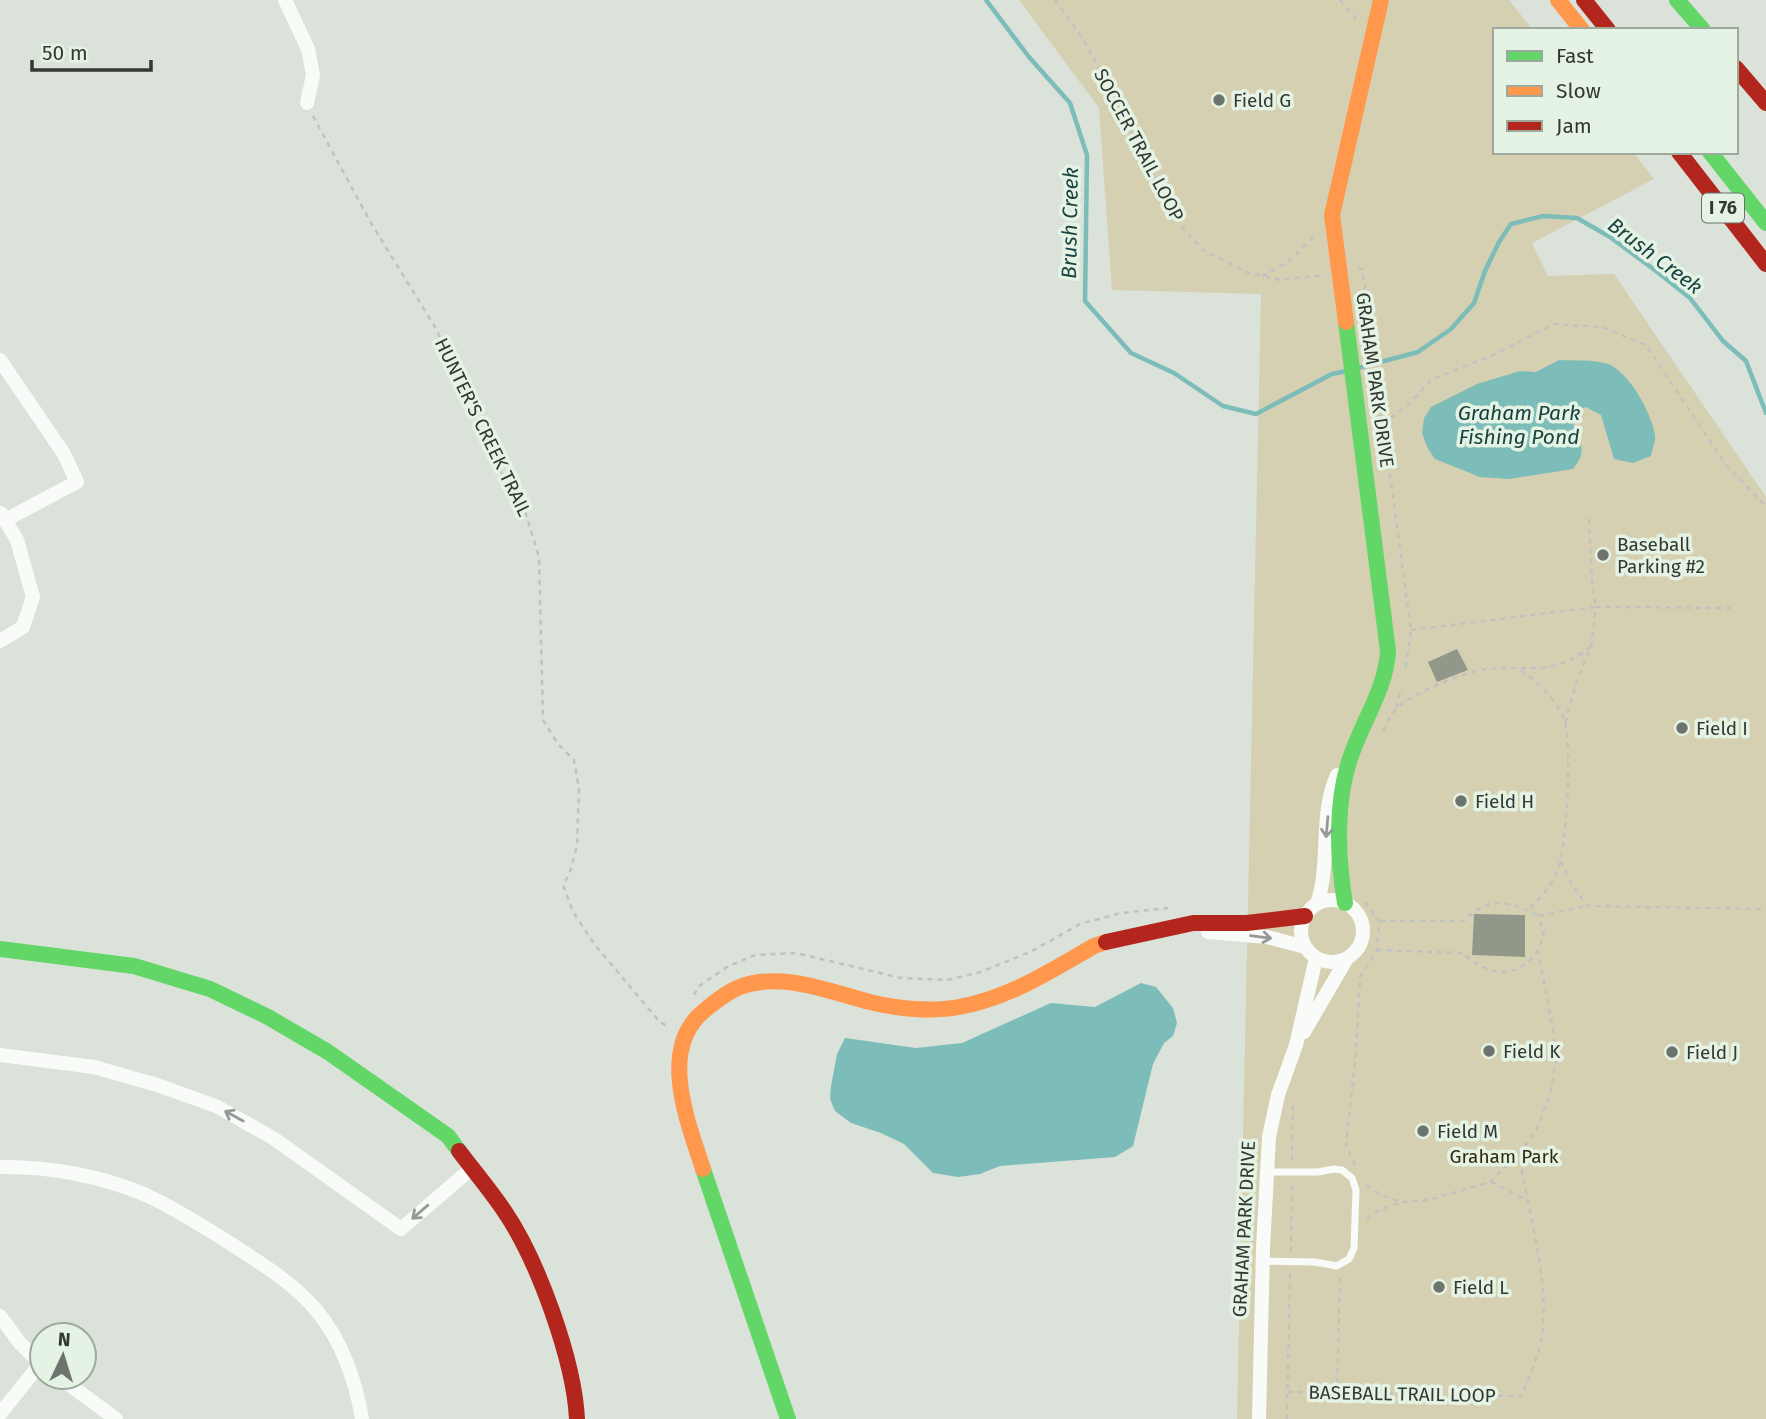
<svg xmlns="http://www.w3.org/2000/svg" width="1766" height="1419" viewBox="0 0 1766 1419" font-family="'Fira Sans',sans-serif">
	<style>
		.green { fill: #d6d0b2 }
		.water { fill: #7cbcb9 }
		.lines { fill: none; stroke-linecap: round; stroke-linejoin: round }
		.stream { stroke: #7cbcb9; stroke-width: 4.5 }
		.building { fill: #929889 }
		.path { stroke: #c0c2c0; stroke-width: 2.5; stroke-dasharray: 5 5; stroke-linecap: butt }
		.lane { stroke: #f9fbf9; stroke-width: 7 }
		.street { stroke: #f9fbf9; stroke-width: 14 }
		.fast { stroke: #63d668; stroke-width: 16 }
		.slow { stroke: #ff974d; stroke-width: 16 }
		.jam { stroke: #b3261e; stroke-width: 16 }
		.oneway { stroke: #969a96 }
		.poi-dot { fill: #6d746d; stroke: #e4f3e3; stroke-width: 2.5 }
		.labels { text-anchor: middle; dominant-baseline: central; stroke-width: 7; stroke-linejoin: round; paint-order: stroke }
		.shield { fill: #e4f3e3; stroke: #687167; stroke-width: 2 }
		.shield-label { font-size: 18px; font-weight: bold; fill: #333932 }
		.poi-label { font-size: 19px; fill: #333932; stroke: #e4f3e3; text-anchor: start }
		.street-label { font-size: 19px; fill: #333932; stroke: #e4f3e3 }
		.park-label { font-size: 19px; fill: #332a0e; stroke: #e4f3e3 }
		.water-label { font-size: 21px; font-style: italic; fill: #194242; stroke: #e4f3e3 }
	</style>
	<rect width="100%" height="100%" fill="#dae2da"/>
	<path class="green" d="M1019 0H1509L1533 30H1495V152H1633L1654 179 1532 243 1548 276 1614 274 1766 497V1419H1237L1261 294 1112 290 1099 108Z"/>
	<path class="water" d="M1559 360C1574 361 1593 359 1608 364 1629 372 1651 412 1655 435 1656 441 1652 449 1651 456L1633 463 1614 459 1601 415 1586 407 1572 413C1572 438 1593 445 1573 469L1509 479 1480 477 1435 459 1427 447 1422 433 1424 418 1431 407 1477 384 1520 371 1536 372Z
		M1141 983 1156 987 1173 1008 1177 1023 1173 1036 1164 1043 1153 1064 1133 1146 1115 1157 1000 1166 980 1174 958 1177 933 1173 904 1144 881 1133 851 1123 835 1111 830 1099 831 1086 837 1054 845 1038 916 1048 962 1043 1051 1003 1095 1007Z"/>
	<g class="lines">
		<path class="stream" d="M986 0 1029 57 1070 103 1087 155 1085 301 1131 353 1174 373 1223 406 1256 414 1332 374 1346 371
			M1358 368 1418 352 1451 329 1474 303 1485 271 1499 242 1511 224 1543 216 1577 218 1610 237 1660 274 1690 298 1723 341 1746 361 1766 413"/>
	</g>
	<path class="building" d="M1457 649 1468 670 1437 682 1428 662Z
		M1474 914 1525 915V957L1472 955Z"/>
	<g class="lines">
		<path class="path" d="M1055 0 1083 39 1116 99 1173 217 1203 250 1247 272 1280 280 1323 275
			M1340 0 1357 20
			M313 116 371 223 435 327 463 385 474 416 505 480 525 511 539 557 543 720 558 744 574 760 579 789 577 846 570 872 563 885 573 912 595 945 659 1021 668 1027
			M1358 269H1362L1365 286 1363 302
			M1262 276C1287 264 1298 255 1316 233
			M1377 405 1384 431 1411 630 1405 671
			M1383 424 1408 405 1431 380 1495 354 1554 324 1602 327 1646 345 1726 465 1766 506
			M1411 630 1596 607 1592 582 1589 516
			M1591 647 1596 607 1733 608
			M1521 670C1538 683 1559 701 1565 723 1572 748 1567 849 1557 872 1551 887 1539 899 1528 910
			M1396 708 1401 688
			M1383 731C1387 724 1391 713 1397 708 1415 692 1463 672 1487 669 1533 664 1548 678 1591 647L1577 680 1565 723
			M1561 861C1568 879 1575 892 1589 906L1766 909
			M1539 916 1587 906
			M1380 921H1464C1489 895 1509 901 1539 916
			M1377 950 1463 953C1486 976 1518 981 1537 951
			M694 995 699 986 727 967 755 955 796 953 901 978 947 980 981 972 1032 951 1080 924 1121 913 1168 908
			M1292 1160 1293 1100
			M1355 1165 1346 1146 1356 1052 1360 977 1377 950 1379 921 1364 901
			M1491 1182 1525 1199
			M1367 1185 1379 1194 1401 1202 1429 1200 1490 1182 1519 1154 1537 1129 1550 1093 1556 1060 1554 1035 1538 950 1544 936 1539 916
			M1367 1219 1379 1210 1401 1202
			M1291 1251 1292 1184
			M1288 1392 1521 1396C1529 1377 1539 1356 1542 1335 1550 1280 1527 1209 1519 1154
			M1337 1393 1340 1276
			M1287 1419 1290 1272"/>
		<path class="lane" d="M1263 1261 1315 1262 1337 1266 1349 1259 1354 1248 1356 1190 1352 1178 1342 1170 1334 1169 1318 1172H1265"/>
		<path class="street" d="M285 0 308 49 313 75 307 103
			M0 360 64 454 77 482 5 520
			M0 641 23 627 33 597 17 540 1 513
			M1301 931a31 31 0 1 1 62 0a31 31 0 1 1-62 0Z
			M1317 904C1331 863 1319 815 1337 775
			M1208 932 1267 937 1305 947
			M1304 1032 1346 960
			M0 1055 94 1067 157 1085 216 1106 273 1138 401 1229 472 1168
			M0 1167C47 1166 102 1176 146 1195 178 1210 209 1230 239 1249 267 1267 295 1285 317 1311 342 1341 356 1382 362 1419
			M0 1316 19 1342 42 1365
			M59 1377 116 1419
			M0 1414 40 1364
			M1259 1419 1263 1248 1269 1137 1278 1095 1296 1045 1316 958"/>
		<path class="fast" d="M1677 0 1703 30
			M1710 152 1766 223
			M1345 903C1337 856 1335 798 1352 753 1364 719 1386 688 1388 651L1346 322
			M0 949 134 966 210 989 268 1017 328 1052 448 1136 459 1151
			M703 1169 788 1419"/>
		<path class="slow" d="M1558 0 1582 30
			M1346 322 1332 215 1381 0
			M703 1169C688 1122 657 1048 705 1010 716 1001 727 992 740 987 781 971 830 992 870 1002 897 1009 932 1012 959 1007 1009 998 1051 971 1094 946L1106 942"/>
		<path class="jam" d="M1584 0 1608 30
			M1736 68 1766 103
			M1679 152 1766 264
			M1106 942 1193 923H1247L1305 916
			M459 1151C474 1171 491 1191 505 1212 538 1261 574 1360 577 1419"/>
	</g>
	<defs><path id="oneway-shaft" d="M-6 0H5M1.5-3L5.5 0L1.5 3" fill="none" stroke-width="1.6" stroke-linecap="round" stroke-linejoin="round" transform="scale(1.75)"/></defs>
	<g class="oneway">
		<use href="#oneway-shaft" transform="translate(1327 827) rotate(95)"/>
		<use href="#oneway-shaft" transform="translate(1261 937) rotate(7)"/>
		<use href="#oneway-shaft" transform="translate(234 1116) rotate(-151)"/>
		<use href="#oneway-shaft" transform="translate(420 1212) rotate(139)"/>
	</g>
	<g class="poi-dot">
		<circle cx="1219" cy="100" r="7"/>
		<circle cx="1603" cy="555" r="7"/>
		<circle cx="1682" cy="728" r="7"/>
		<circle cx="1461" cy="801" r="7"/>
		<circle cx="1489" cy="1051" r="7"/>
		<circle cx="1672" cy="1052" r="7"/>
		<circle cx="1423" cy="1131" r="7"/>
		<circle cx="1439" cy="1287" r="7"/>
	</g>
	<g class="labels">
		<rect class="shield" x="1702" y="193.5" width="42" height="29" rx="5"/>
		<g class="shield-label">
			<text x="1723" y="208">I 76</text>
		</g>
		<g class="poi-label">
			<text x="1233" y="100">Field G</text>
			<text x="1617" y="544">Baseball<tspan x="1617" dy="22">Parking #2</tspan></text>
			<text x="1696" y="728">Field I</text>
			<text x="1475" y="801">Field H</text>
			<text x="1503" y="1051">Field K</text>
			<text x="1686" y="1052">Field J</text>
			<text x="1437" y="1131">Field M</text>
			<text x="1453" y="1287">Field L</text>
		</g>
		<g class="street-label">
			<text transform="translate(1139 145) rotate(62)">SOCCER TRAIL LOOP</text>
			<text transform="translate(1375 380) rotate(82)">GRAHAM PARK DRIVE</text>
			<text transform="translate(483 427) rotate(64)">HUNTER'S CREEK TRAIL</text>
			<text transform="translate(1244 1229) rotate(-87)">GRAHAM PARK DRIVE</text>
			<text transform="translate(1402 1394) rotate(1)">BASEBALL TRAIL LOOP</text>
		</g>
		<g class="park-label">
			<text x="1504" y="1156">Graham Park</text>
		</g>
		<g class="water-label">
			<text transform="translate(1070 223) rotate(-89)">Brush Creek</text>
			<text transform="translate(1655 256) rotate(37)">Brush Creek</text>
			<text x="1519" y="413">Graham Park<tspan x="1519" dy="24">Fishing Pond</tspan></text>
		</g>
	</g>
	<rect x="1493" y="28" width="245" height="126" fill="#e4f3e3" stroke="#9da99c" stroke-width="2"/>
	<rect x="1507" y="51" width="35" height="10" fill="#63d668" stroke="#9da99c" stroke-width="2"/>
	<text x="1556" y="63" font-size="21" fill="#333932">Fast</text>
	<rect x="1507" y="86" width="35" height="10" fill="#ff974d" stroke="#9da99c" stroke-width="2"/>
	<text x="1556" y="98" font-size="21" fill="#333932">Slow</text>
	<rect x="1507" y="121" width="35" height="10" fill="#b3261e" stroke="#9da99c" stroke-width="2"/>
	<text x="1556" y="133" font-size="21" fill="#333932">Jam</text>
	<g transform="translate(63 1356) rotate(4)"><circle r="33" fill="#e4f3e3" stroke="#9da99c" stroke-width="2"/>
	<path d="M0-5L12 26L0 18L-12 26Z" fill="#6d746d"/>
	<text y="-10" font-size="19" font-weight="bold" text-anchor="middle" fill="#333932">N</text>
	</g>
	<path d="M32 60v10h119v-10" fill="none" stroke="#333932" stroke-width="3.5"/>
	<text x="42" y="60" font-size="21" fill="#333932" stroke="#e4f3e3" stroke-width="5" paint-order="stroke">50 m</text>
</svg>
